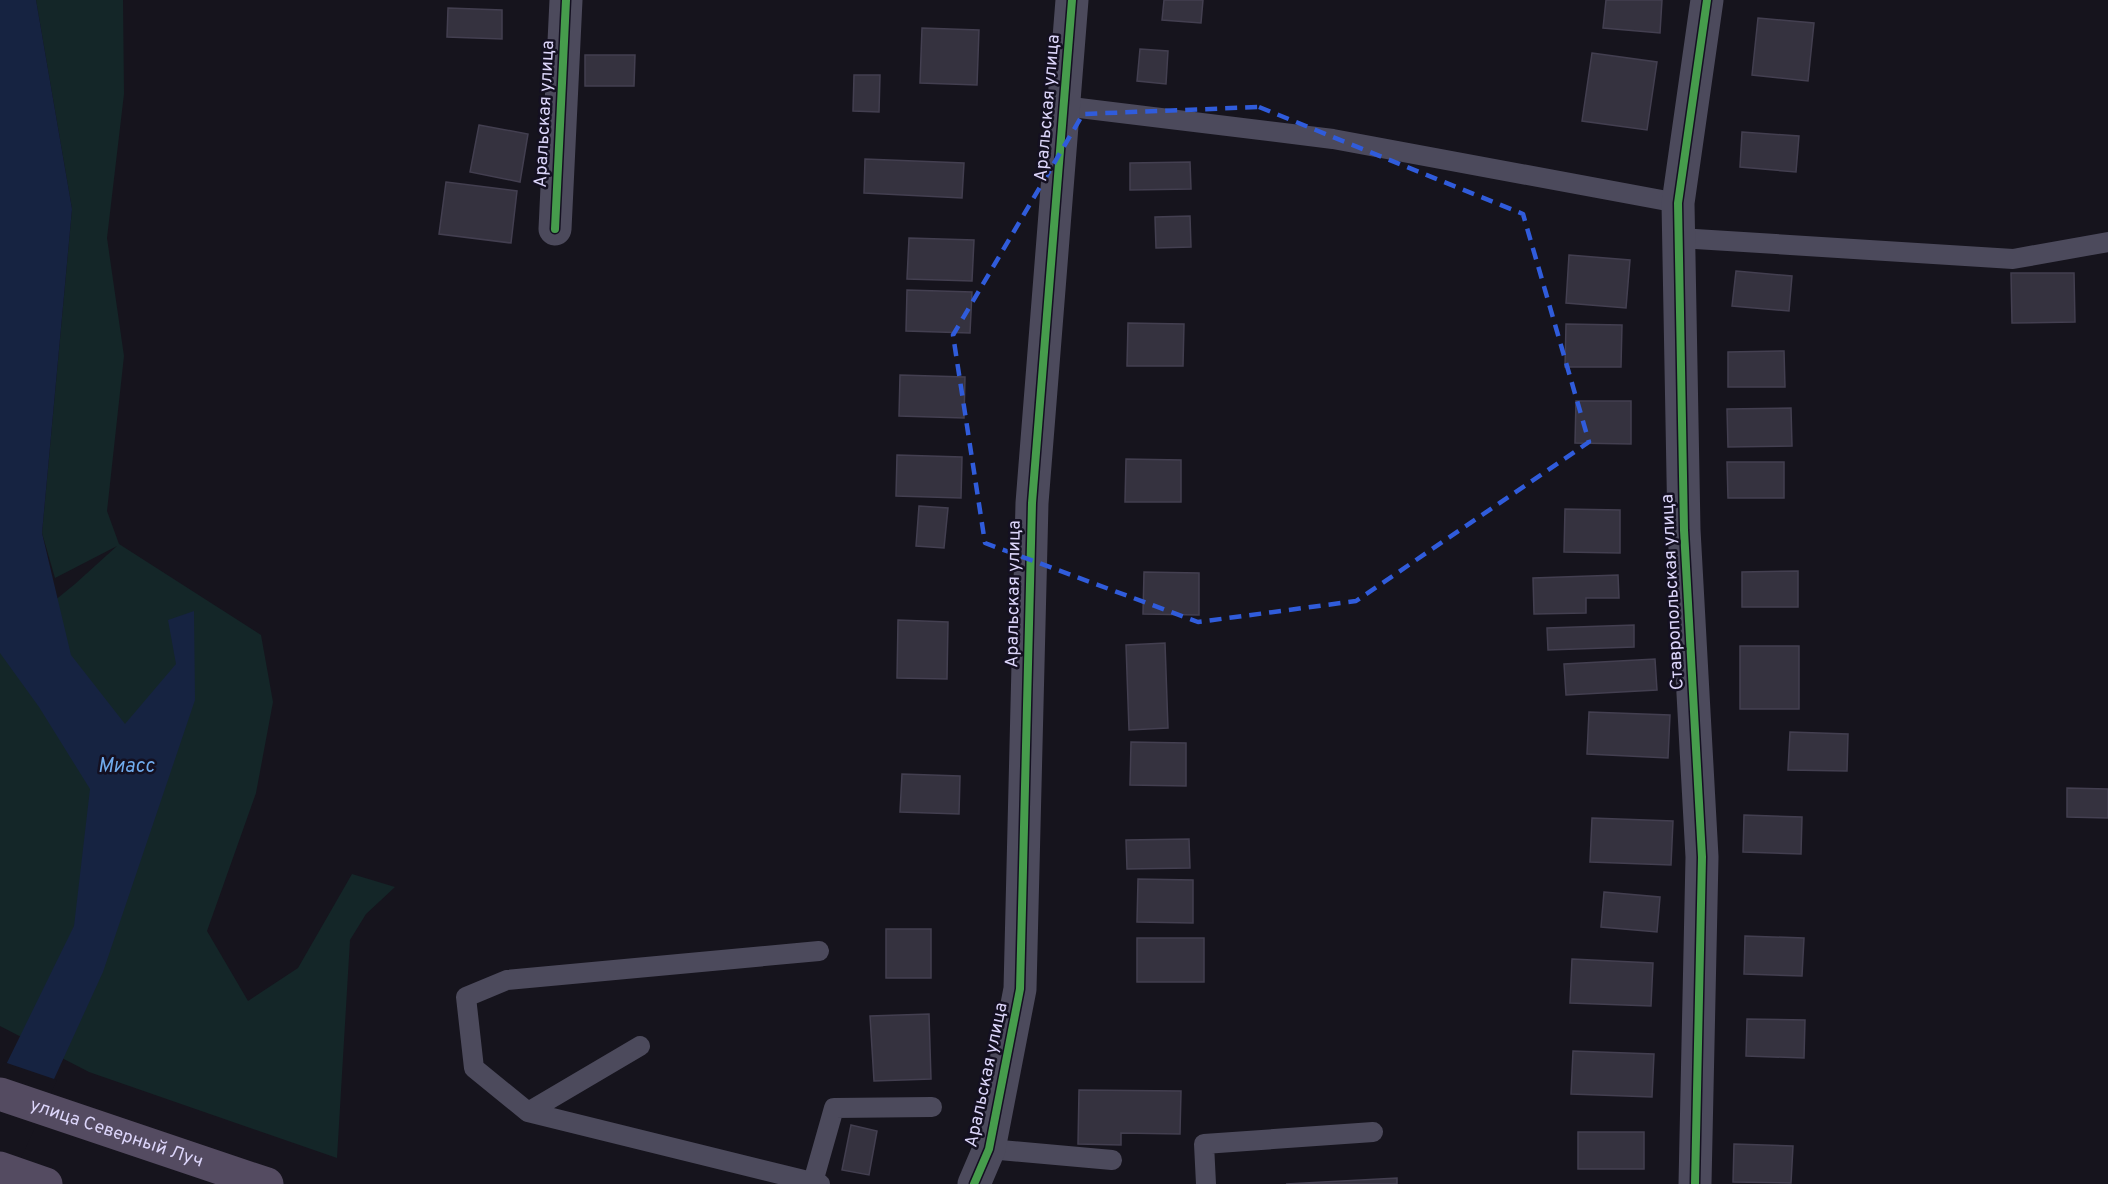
<svg xmlns="http://www.w3.org/2000/svg" width="2108" height="1184" viewBox="0 0 2108 1184" font-family="Overpass,sans-serif">
	<style>
		.green { fill: #142628 }
		.water { fill: #162341 }
		.pier { fill: #16141d }
		.building { fill: #35323f; stroke: #433f50; stroke-width: 1.5 }
		.lines { fill: none; stroke-linecap: round; stroke-linejoin: round }
		.service { stroke: #4c4a5c; stroke-width: 20 }
		.minor { stroke: #4c4a5c; stroke-width: 33 }
		.tertiary { stroke: #4c4a5c; stroke-width: 33 }
		.primary { stroke: #544b61; stroke-width: 33 }
		.cycleway-casing { stroke: #141021; stroke-width: 11 }
		.cycleway { stroke: #469c4c; stroke-width: 8 }
		.marked { fill: none; stroke: #305cdb; stroke-width: 4.5; stroke-dasharray: 12 8; stroke-linejoin: round }
		.labels { text-anchor: middle; dominant-baseline: central; stroke-width: 5; stroke-linejoin: round; paint-order: stroke }
		.street-label { font-size: 18px; fill: #dcd5fa; stroke: #141021 }
		.water-label { font-size: 20px; font-style: italic; fill: #70abed; stroke: #141021 }
	</style>
	<rect width="100%" height="100%" fill="#16141d"/>
	<path class="green" d="M36 0H123L124 94 107 238 124 356 107 511 119 544 261 635 273 702 256 793 207 931 248 1001 298 968 352 874 395 887 366 914 350 940 337 1158 89 1072 0 1026V645L75 584 117 546 55 578 42 533 72 209Z"/>
	<path class="water" d="M0 0H36L72 209 42 533 71 655 125 724 176 664 168 620 194 611 195 700 103 972 6 1184 0 1077 74 926 90 789 39 707 0 653Z"/>
	<path class="pier" d="M4 1062 57 1080 9 1184H0V1070Z"/>
	<path class="building" d="M1164 0H1203L1201 23 1162 20Z
		M1606 0H1662L1660 33 1603 28Z
		M448 8 502 10V39L447 37Z
		M1758 18 1814 23 1808 81 1752 75Z
		M922 28 979 30 977 85 920 83Z
		M1140 49 1168 51 1166 84 1137 81Z
		M1592 53 1657 62 1647 130 1582 121Z
		M585 55H635L634 86H585Z
		M854 75H880L879 112 853 111Z
		M479 125 528 134 520 182 470 172Z
		M1742 132 1799 136 1796 172 1740 167Z
		M865 159 964 163 962 198 864 193Z
		M1190 162 1191 189 1130 190V163Z
		M446 182 517 191 511 243 439 234Z
		M1190 216 1191 247 1156 248 1155 217Z
		M909 238 974 240 972 281 907 279Z
		M1569 255 1630 260 1626 308 1566 303Z
		M1736 271 1792 276 1789 311 1732 306Z
		M2011 273H2074L2075 322 2012 323Z
		M907 290 972 292 970 333 906 331Z
		M1128 323 1184 324 1183 366H1127Z
		M1566 324 1622 325 1621 367H1565Z
		M1784 351 1785 387H1728V352Z
		M900 375 965 377 964 418 899 416Z
		M1576 401H1631V444L1575 443Z
		M1791 408 1792 446 1728 447 1727 409Z
		M897 455 962 457 961 498 896 496Z
		M1126 459 1181 460V502H1125Z
		M1727 462H1784V498H1728Z
		M919 506 948 508 944 548 916 546Z
		M1565 509 1620 510V553L1564 552Z
		M1798 571V607H1742V572Z
		M1144 572 1199 573V615L1143 614Z
		M1618 575 1619 598H1586V613L1534 614 1533 578Z
		M898 620 948 622 947 679 897 678Z
		M1634 625V647L1548 650 1547 628Z
		M1165 643 1168 728 1129 730 1126 645Z
		M1740 646H1799V709H1740Z
		M1655 659 1657 690 1566 695 1564 664Z
		M1589 712 1670 715 1668 758 1587 754Z
		M1790 732 1848 734 1847 771 1788 770Z
		M1131 742 1186 743V786L1130 785Z
		M902 774 960 776 959 814 900 812Z
		M2067 788 2108 789V818L2067 817Z
		M1744 815 1802 817 1801 854 1743 852Z
		M1592 818 1673 821 1671 865 1590 862Z
		M1189 839 1190 868 1127 869 1126 840Z
		M1138 879 1193 880V923L1137 922Z
		M1604 892 1660 897 1657 932 1601 927Z
		M886 929H931V978H886Z
		M1745 936 1804 938 1802 976 1744 974Z
		M1137 938H1204V982H1137Z
		M1572 959 1653 963 1651 1006 1570 1003Z
		M929 1014 931 1079 874 1081 870 1016Z
		M1747 1019 1805 1020 1804 1058 1746 1056Z
		M1573 1051 1654 1054 1652 1097 1571 1094Z
		M1079 1090 1181 1091 1180 1134 1121 1133V1145L1078 1144Z
		M851 1125 877 1131 869 1175 842 1170Z
		M1578 1132H1644V1169H1578Z
		M1734 1144 1793 1146 1791 1183 1733 1182Z
		M1397 1178V1184H1286Z"/>
	<g class="lines">
		<path class="service" d="M1063 106 1333 139 1678 203
			M1679 238 2013 259 2108 242
			M819 951 507 980 466 997 474 1068 528 1112 820 1184
			M528 1112 640 1046
			M989 1149 1112 1160
			M813 1182 834 1108 932 1107
			M1206 1184 1204 1144 1373 1132"/>
		<path class="minor" d="M555 229 566 0
			M1695 1184 1702 857 1684 530 1678 203 1707 0"/>
		<path class="tertiary" d="M974 1184 989 1149 1020 989 1032 503 1072 0"/>
		<g class="primary">
			<path id="s1" d="M0 1094 267 1184"/>
			<path d="M0 1168 46 1184"/>
		</g>
		<defs>
			<path id="cycleway" d="M555 229 566 0
				M974 1184 989 1149 1020 989 1032 503 1072 0
				M1695 1184 1702 857 1684 530 1678 203 1707 0"/>
		</defs>
		<use href="#cycleway" class="cycleway-casing"/>
		<use href="#cycleway" class="cycleway"/>
	</g>
	<path class="marked" d="M1259 107 1523 214 1589 442 1356 601 1198 622 985 543 953 335 1083 114Z"/>
	<g class="labels">
		<g class="street-label">
			<text transform="translate(1048 108) rotate(-85)">Аральская улица</text>
			<text transform="translate(545 114) rotate(-87)">Аральская улица</text>
			<text transform="translate(1673 592) rotate(-93)">Ставропольская улица</text>
			<text transform="translate(1014 594) rotate(-89)">Аральская улица</text>
			<text transform="translate(987 1075) rotate(-78)">Аральская улица</text>
			<text stroke="none"><textPath href="#s1" startOffset="123">улица Северный Луч</textPath></text>
		</g>
		<g class="water-label">
			<text x="126" y="767">Миасс</text>
		</g>
	</g>
</svg>
